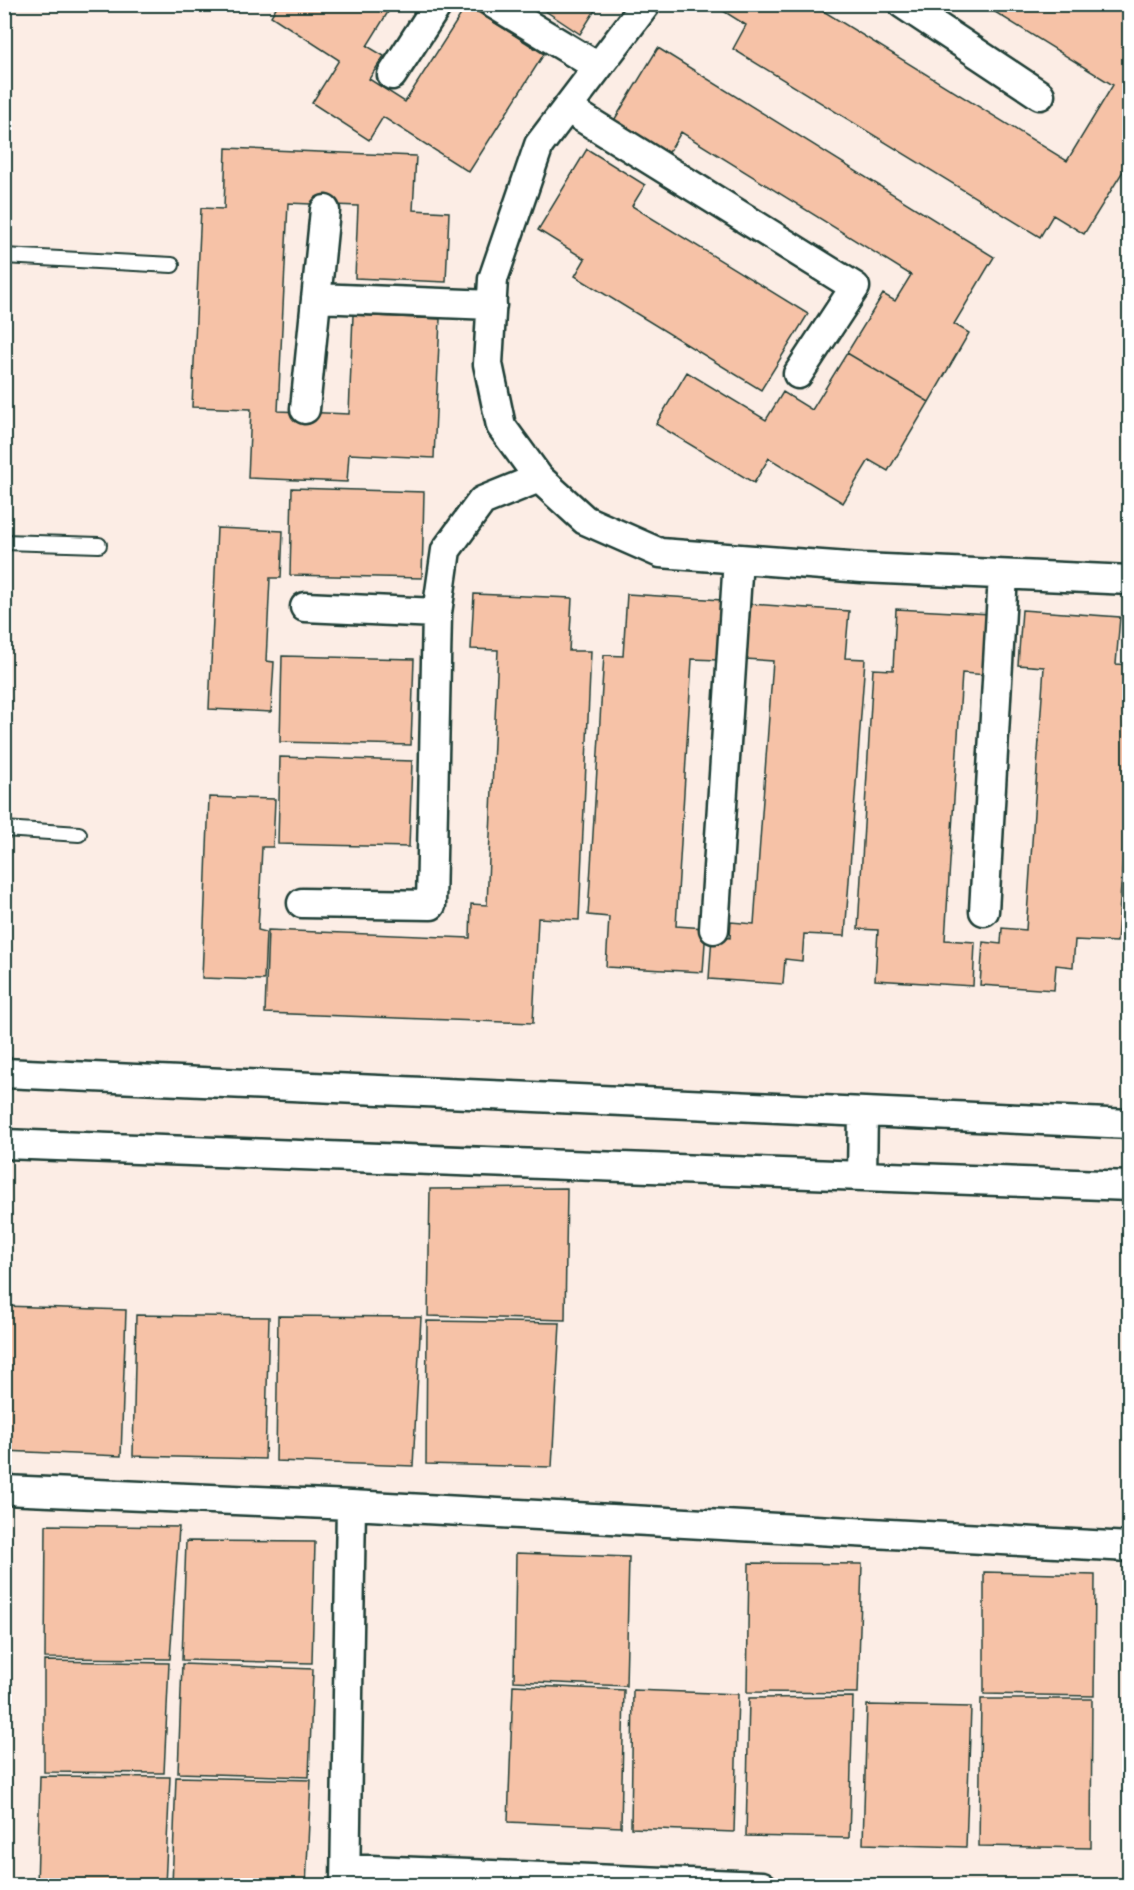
<svg xmlns="http://www.w3.org/2000/svg" width="1134" height="1890" viewBox="0 0 1134 1890" font-family="Dekko,sans-serif">
	<style>
		.building { fill: #f6c2a7; stroke: #1f3d34; stroke-width: 1.5 }
		.lines { fill: none; stroke-linecap: round; stroke-linejoin: round }
		.service-casing { stroke: #1f3d34; stroke-width: 18 }
		.minor-casing { stroke: #1f3d34; stroke-width: 33 }
		.service { stroke: #fff; stroke-width: 14 }
		.minor { stroke: #fff; stroke-width: 28 }
	</style>
	<rect width="100%" height="100%" fill="#fcede5"/>
	<filter id="ink" filterUnits="userSpaceOnUse"><feTurbulence type="fractalNoise" baseFrequency=".0167" numOctaves="2"/><feDisplacementMap in="SourceGraphic" scale="12" xChannelSelector="R" yChannelSelector="G"/><feConvolveMatrix kernelMatrix="1 2 1 2 8 2 1 2 1" color-interpolation-filters="sRGB"/></filter>
	<g filter="url(#ink)">
		<path class="building" d="M278 4H393L367 46 384 56 369 79 405 102 467 5 544 54 469 172 383 117 369 140 312 103 339 60 271 16Z
			M535 4H599L580 34Z
			M712 4H812L1067 161 1113 85 982 4H1130V160L1084 234 1053 215 1040 237 733 49 746 25Z
			M658 48 994 257 954 324 969 333 929 402 847 353 883 294 895 301 911 275 681 132 667 156 613 122Z
			M226 148 416 156 413 210 449 212 446 282 355 278 358 206 288 203 278 411 349 414 353 315 440 319 434 458 349 454 347 482 248 478 251 409 192 407 201 208 224 209Z
			M587 149 645 185 632 206 808 314 761 390 575 276 585 259 538 230Z
			M847 353 929 402 888 471 869 460 843 503 769 458 754 483 656 424 687 372 766 420 783 392 812 410Z
			M292 488 424 492 422 578 290 575Z
			M217 528 283 531 281 578H270L266 661 274 662 271 712 209 709Z
			M474 594 572 598 569 651H591L579 920 538 918 533 1023 265 1013 268 930 470 938 471 904 487 905 498 650 471 649Z
			M627 594 722 600 718 660 692 659 676 926 706 928 703 972 606 967 609 917 588 915 604 655 623 656Z
			M750 604 849 611 845 658 865 659 845 936 804 934 802 961 785 959 783 984 709 979 712 936 730 938 731 922 754 924 773 661 746 659Z
			M896 609 991 614 988 675 962 673 945 940 975 942 973 986 875 980 878 930 858 929 873 669 893 670Z
			M1022 610 1120 617 1116 664 1130 665V759L1117 942 1075 940 1073 967 1056 965 1054 990 980 985 983 942 1001 944 1002 928 1026 930 1044 667 1018 665Z
			M282 656 414 659 411 745 280 742Z
			M280 757 412 761 409 847 278 844Z
			M209 797 275 799 273 847H262L258 930 266 932 264 980 202 978Z
			M567 1188 565 1320 428 1316 430 1189Z
			M4 1306 126 1310 121 1456 4 1451Z
			M136 1315 269 1317 265 1459 133 1456Z
			M278 1316 421 1317 413 1466 276 1461Z
			M427 1321 560 1323 552 1467 426 1464Z
			M46 1525 179 1527 170 1659 45 1658Z
			M186 1541 315 1542 312 1663 182 1660Z
			M516 1553 629 1557 626 1686 514 1681Z
			M749 1563 862 1564 858 1693 747 1692Z
			M984 1572 1095 1575 1094 1696 984 1694Z
			M44 1661 169 1663 164 1773 44 1772Z
			M182 1664 313 1669 309 1777 178 1773Z
			M513 1685 624 1690 621 1827 508 1822Z
			M633 1690 738 1694 734 1832 631 1828Z
			M853 1697 849 1838 746 1836 749 1698Z
			M981 1699H1092L1091 1848 979 1846Z
			M867 1705 971 1707 966 1847 863 1844Z
			M40 1776 170 1777 165 1886H37Z
			M176 1777 311 1780 306 1886H172Z"/>
		<g class="lines">
			<defs>
				<path id="service" d="M4 256 172 265
					M4 542 99 545
					M4 829 79 834"/>
				<path id="minor" d="M494 4 598 67
					M646 4 539 145 493 279 488 364 501 426 539 478 585 520 660 553 862 568 1130 580
					M903 4 1040 95
					M392 75 438 4
					M567 108 855 287 798 374
					M316 298 492 305
					M305 409 325 210
					M437 613 446 550 482 501 539 478
					M302 903 431 905 437 613 305 607
					M984 911 1003 575
					M714 929 738 559
					M4 1073 1130 1124
					M4 1144 1130 1186
					M862 1176 863 1112
					M4 1490 351 1505 1130 1547
					M346 1869 762 1886
					M345 1886 351 1505"/>
			</defs>
			<use href="#service" class="service-casing"/>
			<use href="#minor" class="minor-casing"/>
			<use href="#service" class="service"/>
			<use href="#minor" class="minor"/>
		</g>
	</g>
	<rect width="1134" height="1890" fill="none" stroke="#fff" stroke-width="24"/>
	<rect x="12" y="12" width="1110" height="1866" fill="none" stroke="#1f3d34" stroke-width="2" filter="url(#ink)"/>
</svg>
